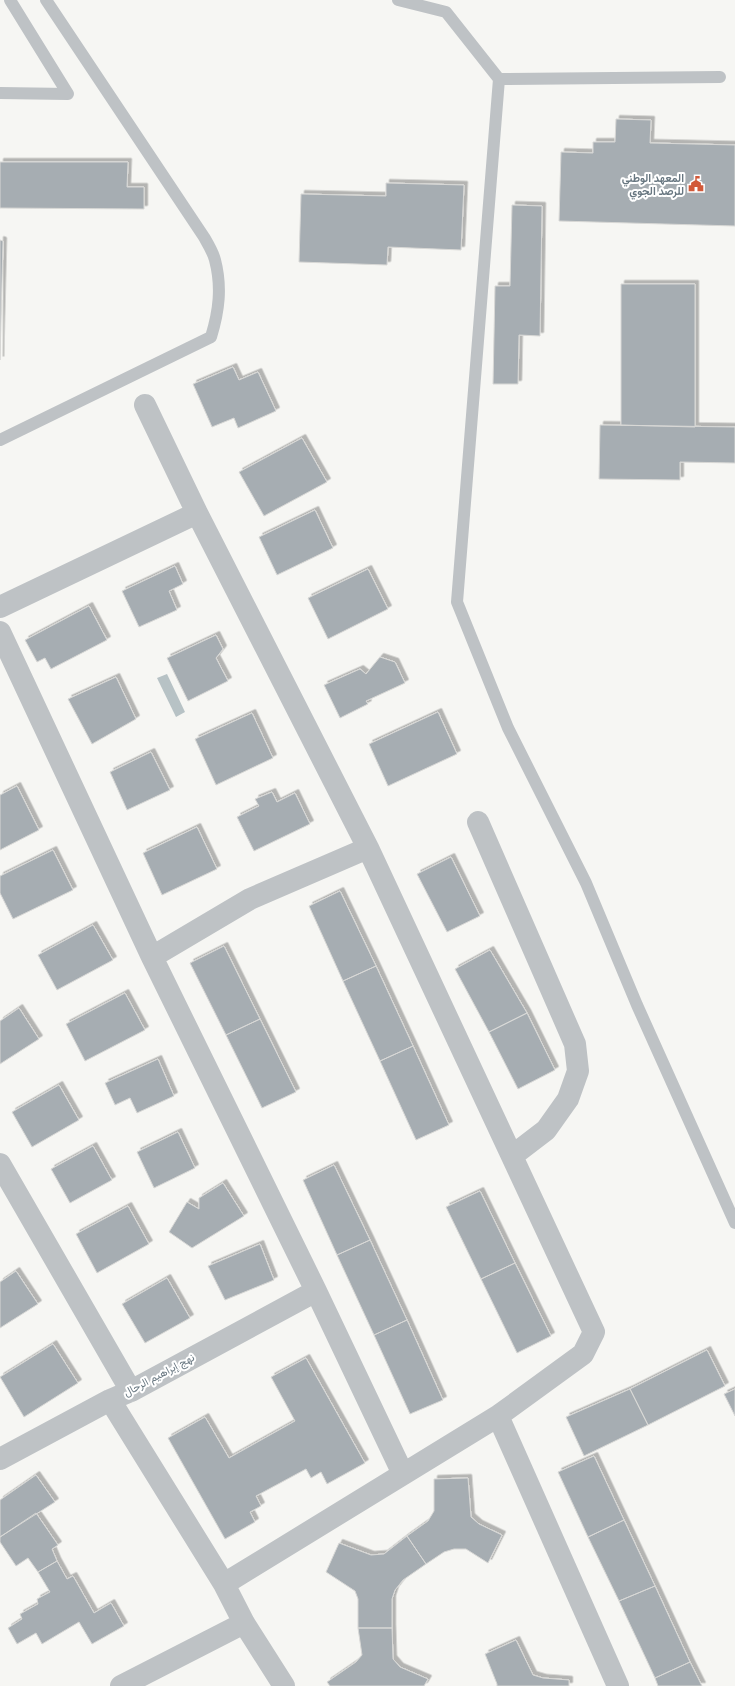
<svg xmlns="http://www.w3.org/2000/svg" width="735" height="1686" viewBox="0 0 735 1686" font-family="Raleway,Vazirmatn,sans-serif">
	<style>
		.water { fill: #b7c2c5 }
		.building { fill: #a6adb2; stroke: #d8d8d6; filter: url(#shadow) }
		.lines { fill: none; stroke-linecap: round; stroke-linejoin: round }
		.lane { stroke: #bec2c5; stroke-width: 12 }
		.street { stroke: #bec2c5; stroke-width: 22 }
		.labels { text-anchor: middle; dominant-baseline: central; stroke-width: 4; stroke-linejoin: round; paint-order: stroke }
		.poi-label { font-size: 11px; font-weight: bold; fill: #687781; stroke: #fff; text-anchor: end }
		.street-label { font-size: 11px; fill: #687781; stroke: #fff }
	</style>
	<defs>
		<filter id="shadow"><feDropShadow dx="3.5" dy="-3.5" stdDeviation="0" flood-color="#0004"/></filter>
	</defs>
	<rect width="100%" height="100%" fill="#f6f6f3"/>
	<path class="water" d="M167 674 185 712 176 717 157 678Z"/>
	<path class="building" d="M616 119 651 120 650 143 735 145V226L559 221 561 152 593 153V142H615Z
		M0 162H128L127 187H144V209L0 208Z
		M386 183 464 185 461 250 388 247 387 265 299 262 301 194 386 196Z
		M512 205 542 206 540 336 519 335 518 384H493L495 286H510Z
		M0 240 3 241 0 360Z
		M621 284H695V427L621 425Z
		M233 367 239 380 258 372 276 411 238 428 234 418 212 427 193 384Z
		M600 425 735 427V463L680 462V480L599 479Z
		M302 438 327 482 264 516 239 472Z
		M315 510 333 548 277 575 259 537Z
		M175 566 183 584 169 591 177 610 139 627 122 591Z
		M368 569 388 609 328 639 308 598Z
		M89 606 107 640 51 669 45 658 37 662 25 640Z
		M216 635 223 649 216 658 228 681 188 701 167 658Z
		M380 657 395 662 405 683 366 701 368 704 340 718 324 685 360 669 366 674Z
		M116 677 136 719 92 744 68 699Z
		M438 712 457 754 388 786 369 744Z
		M252 713 273 758 216 785 195 739Z
		M151 752 170 790 127 810 110 772Z
		M17 786 39 830 0 850V795Z
		M272 792 277 802 295 793 310 824 254 851 237 817 259 806 255 799Z
		M197 827 217 869 162 895 143 853Z
		M53 850 73 890 13 919 0 893V876Z
		M451 857 480 916 447 932 417 874Z
		M340 891 376 966 343 981 309 906Z
		M93 925 113 960 57 990 38 955Z
		M224 946 260 1019 226 1035 190 963Z
		M490 950 527 1013 489 1032 455 969Z
		M376 966 413 1046 380 1061 343 981Z
		M125 993 145 1030 85 1061 66 1024Z
		M19 1008 39 1039 0 1064V1021Z
		M527 1013 555 1070 518 1089 489 1032Z
		M260 1019 296 1092 262 1108 226 1035Z
		M413 1046 449 1125 416 1140 380 1061Z
		M158 1059 174 1096 137 1113 130 1098 115 1105 105 1083Z
		M59 1085 79 1120 32 1147 12 1112Z
		M178 1132 195 1168 154 1188 137 1152Z
		M93 1146 112 1180 70 1203 51 1169Z
		M334 1165 370 1240 337 1255 303 1180Z
		M223 1183 244 1216 192 1248 169 1232 187 1202 199 1209V1198Z
		M480 1191 515 1263 481 1279 446 1207Z
		M128 1206 149 1244 97 1273 76 1234Z
		M370 1240 407 1320 374 1335 337 1255Z
		M260 1244 274 1280 225 1300 208 1266Z
		M515 1263 551 1336 517 1353 481 1279Z
		M16 1271 38 1304 0 1328V1282Z
		M167 1278 190 1318 145 1343 122 1304Z
		M407 1320 443 1400 410 1414 374 1335Z
		M53 1344 78 1383 24 1417 0 1377Z
		M707 1350 725 1386 648 1425 630 1389Z
		M306 1358 365 1463 327 1484 321 1472 311 1478 306 1469 256 1496 261 1506 250 1512 255 1522 225 1539 168 1438 205 1417 229 1458 295 1421 271 1377Z
		M630 1389 648 1425 584 1456 566 1417Z
		M735 1389V1416L724 1394Z
		M594 1456 624 1520 588 1537 558 1472Z
		M36 1475 55 1502 0 1537V1500Z
		M468 1478 471 1517 479 1524 502 1535 488 1563 466 1549H454L444 1552 426 1564 407 1536 428 1521 434 1511V1479Z
		M36 1513 58 1545 52 1549 57 1561 38 1572 28 1558 16 1566 0 1542V1537Z
		M624 1520 655 1586 619 1601 588 1537Z
		M407 1536 426 1564 403 1580 395 1590 392 1599V1628H358V1599L355 1591 326 1572 339 1543 371 1555 384 1554Z
		M57 1561 67 1579 73 1576 94 1613 111 1603 124 1626 92 1644 79 1622 42 1644 36 1633 17 1644 8 1628 22 1619 20 1614 38 1604 37 1599 50 1592 38 1572Z
		M655 1586 690 1662 655 1678 619 1601Z
		M358 1628H392L393 1659 400 1667 428 1679 424 1686H330L327 1682 356 1662 362 1655Z
		M516 1640 533 1675 543 1678 569 1680V1686H497V1684L485 1654Z
		M690 1662 702 1686H658L655 1678Z"/>
	<g class="lines">
		<path class="lane" d="M398 0 446 12 499 79 457 602 508 728 586 883 637 1005 735 1223
			M499 79 720 77
			M0 93 68 94 10 0
			M0 440 211 337C219 311 222 287 215 260 213 252 208 244 204 237L46 0"/>
		<path class="street" d="M145 405 197 513 368 848 594 1332 583 1354 498 1416 224 1584
			M0 607 197 513
			M0 632 152 957 316 1291 403 1474
			M478 822 575 1044 578 1071 568 1099 546 1130 512 1156
			M152 957 250 899 368 848
			M0 1164 131 1391
			M110 1400 224 1584 244 1623 284 1686
			M498 1416 618 1686
			M0 1459 110 1400 131 1391 316 1291
			M121 1686 244 1623"/>
	</g>
	<defs>
		<symbol id="civic-bare" viewBox="-9 -9 18 18"><path d="M-.6-6.5H3V-4.5H.6V-3L4-1V1h2V6H-6V1h2V-1L-.6-3ZM-1.2 2.5V6h2.4V2.5Z" fill="#d15939" stroke="#fff" stroke-width="2.5" paint-order="stroke"/></symbol>
	</defs>
	<g fill-rule="evenodd">
		<use href="#civic-bare" x="685" y="173" width="22" height="22"/>
	</g>
	<g class="labels">
		<g class="poi-label">
			<text x="684" y="178">المعهد الوطني<tspan x="684" dy="13">للرصد الجوي</tspan></text>
		</g>
		<g class="street-label">
			<text transform="translate(159 1375) rotate(-28)">نهج إبراهيم الرحال</text>
		</g>
	</g>
</svg>
